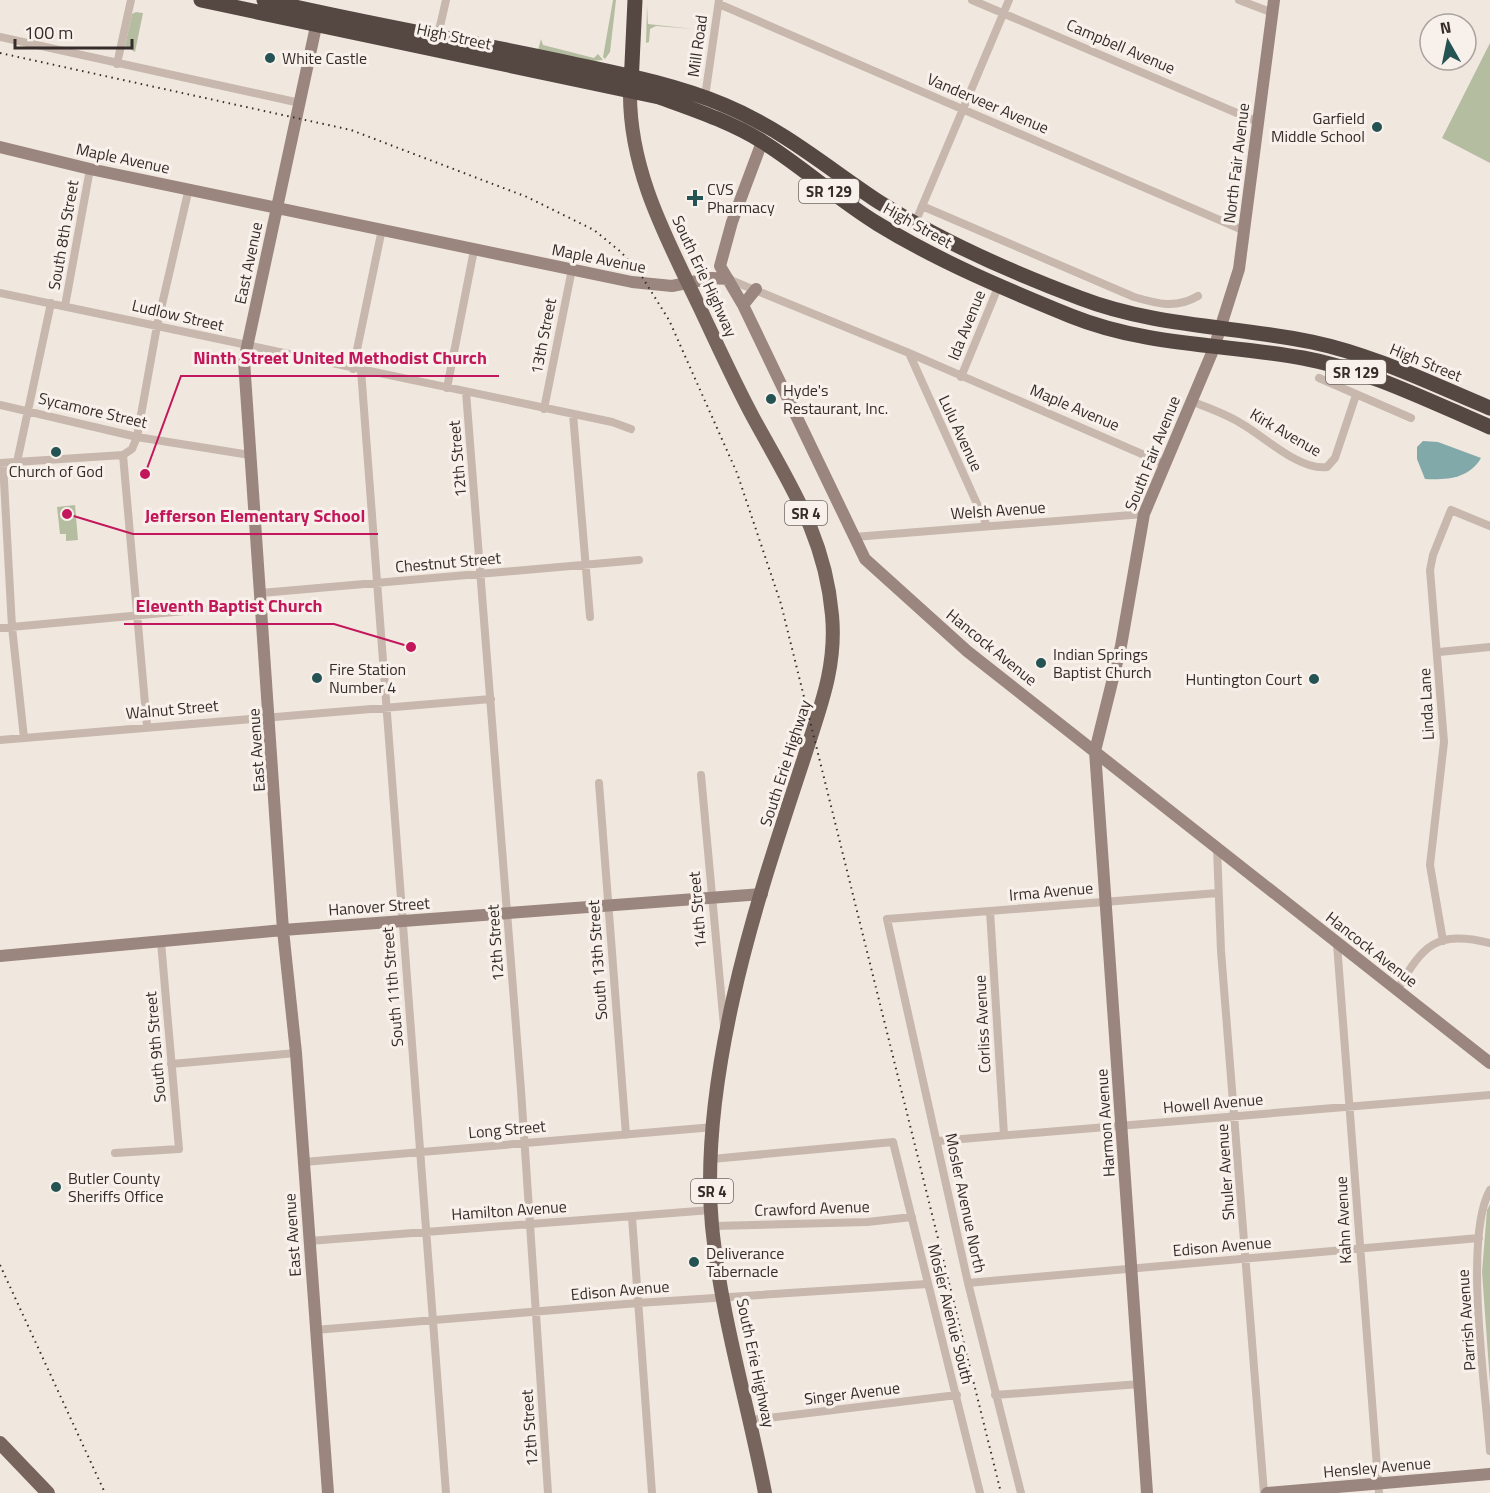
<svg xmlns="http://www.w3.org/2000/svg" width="1490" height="1493" viewBox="0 0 1490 1493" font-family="'Titillium Web',sans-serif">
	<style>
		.green { fill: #b5bda1 }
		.water { fill: #81a9a9 }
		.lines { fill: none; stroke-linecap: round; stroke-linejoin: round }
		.street { stroke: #c7b7ac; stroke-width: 8 }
		.secondary { stroke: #9a867e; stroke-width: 12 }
		.primary { stroke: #76645d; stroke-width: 14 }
		.highway { stroke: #554742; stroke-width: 15 }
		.rail { stroke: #362d2a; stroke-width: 2; stroke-dasharray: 1.5 4.5; stroke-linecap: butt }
		.poi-dot { fill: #255252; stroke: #f8f1eb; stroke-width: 2 }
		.labels { text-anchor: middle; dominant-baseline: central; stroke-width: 6; stroke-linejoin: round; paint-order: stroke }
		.shield { fill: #f8f1eb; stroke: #706864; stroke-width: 1.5 }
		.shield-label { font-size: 15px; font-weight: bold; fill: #362d2a }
		.street-label { font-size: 16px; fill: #362d2a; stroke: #f8f1eb }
		.poi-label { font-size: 16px; fill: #362d2a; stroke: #f8f1eb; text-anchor: start }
		.leader { fill: none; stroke: #c2185b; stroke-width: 2 }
		.callout-dot { fill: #c2185b; stroke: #f8f1eb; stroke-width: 2 }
		.callout-label { font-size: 18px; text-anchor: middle; font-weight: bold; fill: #c2185b; stroke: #f8f1eb; stroke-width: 6; stroke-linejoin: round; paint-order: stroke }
	</style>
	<rect width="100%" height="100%" fill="#f0e7df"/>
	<path class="green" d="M613 0H616L610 52 605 59 603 57Z
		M647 5 648 24 693 29 656 26 650 29 649 42 646 43Z
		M136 12 143 13 135 52 125 46 132 14Z
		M541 39 543 45 594 58 598 54 603 60 592 61 538 50Z
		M1490 43V163L1442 138Z
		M75 505 78 540 66 541V534H60L57 507Z
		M1490 1204V1383L1482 1272 1487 1210Z"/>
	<path class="water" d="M1423 441 1438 442 1481 458C1469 479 1446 480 1425 479L1417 459V447Z"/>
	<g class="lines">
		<path class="street" d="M972 0 1258 122
			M1239 0 1273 13
			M719 4 1245 231
			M0 37 300 103
			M434 39 438 35 446 0
			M117 64 131 0
			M705 97 719 0
			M922 206 1134 297C1158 304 1176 309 1198 296
			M915 223 1009 0
			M728 279 909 353 1165 464
			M0 293 612 422 631 429
			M65 306 90 169
			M909 353 987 526
			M353 369 382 229
			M361 370 446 1493
			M961 377 999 285
			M1319 378 1411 418
			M447 388 474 250
			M466 392 521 1090 548 1493
			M1191 401C1208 408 1227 414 1242 424 1265 437 1300 471 1327 467L1335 458 1356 395
			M0 405 137 437 250 455
			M544 409 572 269
			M573 414 590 617
			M123 455 147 726
			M17 462 51 303
			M0 463 123 455 132 449 137 437 157 326 189 188
			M3 463 12 627 24 738
			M854 537 1144 514
			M261 593 639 560
			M0 628 261 604
			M1439 652 1490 647
			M0 740 491 699
			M701 775 724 1026
			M599 783 626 1135
			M1217 848 1221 951 1264 1493
			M990 911 1004 1135
			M1443 941 1430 865 1444 742 1430 570 1433 555 1451 510 1490 526
			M1337 944 1379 1493
			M1398 989C1423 945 1436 930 1490 943
			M171 1064 296 1053
			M938 1141 1490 1095
			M115 1153 179 1149 161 942
			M712 1159 893 1142 980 1493
			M304 1162 714 1127
			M1490 1190C1463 1237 1486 1392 1490 1451
			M632 1217 652 1493
			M713 1226 867 1222 912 1217
			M309 1241 711 1210
			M968 1283 1479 1238
			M315 1330 638 1303 927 1284
			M995 1395 1140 1384
			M751 1420 957 1395
			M1021 1493 968 1283 887 919 1218 893"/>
		<path class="secondary" d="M318 17 244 361 283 930 296 1053 328 1493
			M762 142 732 222 720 266 743 305 865 559 967 651 1490 1063
			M0 147 90 169 632 282 672 286 712 278 728 279
			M743 305 756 289
			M0 956 283 930 762 894
			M1147 1493 1095 751 1121 646 1144 514 1214 348 1239 269 1274 0
			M1267 1493 1490 1474"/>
		<path class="primary" d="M630 91C629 170 666 237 699 306 717 344 734 382 754 419 791 487 825 536 832 615 837 668 819 710 804 758 778 837 751 917 733 999 717 1071 705 1151 712 1226 721 1316 748 1404 765 1493
			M0 1443 48 1493"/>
		<path class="highway" d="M201 0 659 97C695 110 731 122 763 142 803 167 837 199 878 224 938 261 1005 289 1071 316 1145 346 1225 344 1303 358 1368 370 1429 401 1490 427
			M264 0C362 23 461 40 560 61 615 73 671 83 724 105 784 130 826 167 879 202 942 242 1011 272 1080 298 1155 327 1235 326 1312 342 1374 355 1432 384 1490 408
			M631 85 635 0"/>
		<path class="rail" d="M0 53 351 130 527 197 594 230 621 252 639 272 669 320 737 473 781 604 1001 1493
			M0 1265 105 1493"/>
	</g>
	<g class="poi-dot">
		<circle cx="270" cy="58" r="6"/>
		<circle cx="1377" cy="127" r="6"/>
		<path d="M692 189h6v6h6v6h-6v6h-6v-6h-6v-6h6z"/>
		<circle cx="771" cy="399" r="6"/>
		<circle cx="56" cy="452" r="6"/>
		<circle cx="1041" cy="663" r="6"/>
		<circle cx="317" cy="678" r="6"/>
		<circle cx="1314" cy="679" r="6"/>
		<circle cx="56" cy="1187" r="6"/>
		<circle cx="694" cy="1262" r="6"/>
	</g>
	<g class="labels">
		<g class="shield">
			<rect x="799" y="179" width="60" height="24" rx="4.5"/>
			<rect x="1326" y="360" width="60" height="24" rx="4.5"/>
			<rect x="785" y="501" width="42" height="24" rx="4.5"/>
			<rect x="691" y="1179" width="42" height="24" rx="4.5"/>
		</g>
		<g class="shield-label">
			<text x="829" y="191">SR 129</text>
			<text x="1356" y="372">SR 129</text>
			<text x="806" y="513">SR 4</text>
			<text x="712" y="1191">SR 4</text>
		</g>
		<g class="street-label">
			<text transform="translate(454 36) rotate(12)">High Street</text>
			<text transform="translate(697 46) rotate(-82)">Mill Road</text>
			<text transform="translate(1121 46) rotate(23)">Campbell Avenue</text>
			<text transform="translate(988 103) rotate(23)">Vanderveer Avenue</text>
			<text transform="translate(123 158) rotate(12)">Maple Avenue</text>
			<text transform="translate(1236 163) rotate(-83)">North Fair Avenue</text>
			<text transform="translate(918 225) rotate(29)">High Street</text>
			<text transform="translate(63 235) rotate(-80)">South 8th Street</text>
			<text transform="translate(599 258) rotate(11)">Maple Avenue</text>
			<text transform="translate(248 263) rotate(-78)">East Avenue</text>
			<text transform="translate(705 276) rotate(65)">South Erie Highway</text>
			<text transform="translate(178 315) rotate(13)">Ludlow Street</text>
			<text transform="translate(966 325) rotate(-68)">Ida Avenue</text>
			<text transform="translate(543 336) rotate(-79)">13th Street</text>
			<text transform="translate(1426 362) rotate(22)">High Street</text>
			<text transform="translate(1075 407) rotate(23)">Maple Avenue</text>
			<text transform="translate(93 410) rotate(13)">Sycamore Street</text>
			<text transform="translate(1286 432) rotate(30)">Kirk Avenue</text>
			<text transform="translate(961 433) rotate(65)">Lulu Avenue</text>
			<text transform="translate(1152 453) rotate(-68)">South Fair Avenue</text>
			<text transform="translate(457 459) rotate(-95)">12th Street</text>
			<text transform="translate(998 510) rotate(-4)">Welsh Avenue</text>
			<text transform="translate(448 562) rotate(-5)">Chestnut Street</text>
			<text transform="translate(992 647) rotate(39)">Hancock Avenue</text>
			<text transform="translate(1426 704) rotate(-93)">Linda Lane</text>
			<text transform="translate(172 709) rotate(-5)">Walnut Street</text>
			<text transform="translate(256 750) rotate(-94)">East Avenue</text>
			<text transform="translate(785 763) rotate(-72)">South Erie Highway</text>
			<text transform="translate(1051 891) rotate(-5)">Irma Avenue</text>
			<text transform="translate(379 906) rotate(-4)">Hanover Street</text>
			<text transform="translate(697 910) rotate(-95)">14th Street</text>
			<text transform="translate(495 943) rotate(-94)">12th Street</text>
			<text transform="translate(1372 949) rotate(38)">Hancock Avenue</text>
			<text transform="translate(597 960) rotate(-94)">South 13th Street</text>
			<text transform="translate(392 987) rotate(-95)">South 11th Street</text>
			<text transform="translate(982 1024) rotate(-93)">Corliss Avenue</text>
			<text transform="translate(155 1047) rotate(-95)">South 9th Street</text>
			<text transform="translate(1213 1103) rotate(-5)">Howell Avenue</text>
			<text transform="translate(1105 1123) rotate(-94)">Harmon Avenue</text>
			<text transform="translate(507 1129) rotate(-5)">Long Street</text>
			<text transform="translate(1225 1172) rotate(-94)">Shuler Avenue</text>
			<text transform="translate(966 1203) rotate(78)">Mosler Avenue North</text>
			<text transform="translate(812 1208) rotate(-2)">Crawford Avenue</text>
			<text transform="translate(509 1210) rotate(-4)">Hamilton Avenue</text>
			<text transform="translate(1343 1220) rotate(-93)">Kahn Avenue</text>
			<text transform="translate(292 1235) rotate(-94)">East Avenue</text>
			<text transform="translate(1222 1246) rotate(-5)">Edison Avenue</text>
			<text transform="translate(620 1290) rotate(-5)">Edison Avenue</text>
			<text transform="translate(951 1314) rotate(76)">Mosler Avenue South</text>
			<text transform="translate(1466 1320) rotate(-94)">Parrish Avenue</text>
			<text transform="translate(756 1363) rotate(78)">South Erie Highway</text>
			<text transform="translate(852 1393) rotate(-7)">Singer Avenue</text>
			<text transform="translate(529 1428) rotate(-94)">12th Street</text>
			<text transform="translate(1377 1467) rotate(-5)">Hensley Avenue</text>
		</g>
		<g class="poi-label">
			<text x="282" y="58">White Castle</text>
			<text x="1365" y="118" text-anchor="end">Garfield<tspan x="1365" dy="18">Middle School</tspan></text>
			<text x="707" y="189">CVS<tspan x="707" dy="18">Pharmacy</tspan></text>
			<text x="783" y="390">Hyde's<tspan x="783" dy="18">Restaurant, Inc.</tspan></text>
			<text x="56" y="471" text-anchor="middle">Church of God</text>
			<text x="1053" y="654">Indian Springs<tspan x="1053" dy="18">Baptist Church</tspan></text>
			<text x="329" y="669">Fire Station<tspan x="329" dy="18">Number 4</tspan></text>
			<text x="1302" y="679" text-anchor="end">Huntington Court</text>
			<text x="68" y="1178">Butler County<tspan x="68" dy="18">Sheriffs Office</tspan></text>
			<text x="706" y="1253">Deliverance<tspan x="706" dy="18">Tabernacle</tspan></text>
		</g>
	</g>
	<path class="leader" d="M145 474L181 376H499M67 514L133 534H378M411 647L334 624H124"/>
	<g class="callout-dot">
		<circle cx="145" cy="474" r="6"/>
		<circle cx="67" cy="514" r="6"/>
		<circle cx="411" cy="647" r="6"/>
	</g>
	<g class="callout-label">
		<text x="340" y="364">Ninth Street United Methodist Church</text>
		<text x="255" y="522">Jefferson Elementary School</text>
		<text x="229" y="612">Eleventh Baptist Church</text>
	</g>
	<g transform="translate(1448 42) rotate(351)"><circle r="28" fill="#f8f1eb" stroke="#aaa39e" stroke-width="1.5"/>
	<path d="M0-4.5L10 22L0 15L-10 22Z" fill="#255252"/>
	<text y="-9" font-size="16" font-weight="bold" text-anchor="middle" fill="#362d2a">N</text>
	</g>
	<path d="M15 39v9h117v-9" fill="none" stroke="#362d2a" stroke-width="3"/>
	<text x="24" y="39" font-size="18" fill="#362d2a" stroke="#f8f1eb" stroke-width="4.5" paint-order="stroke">100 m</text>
</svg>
